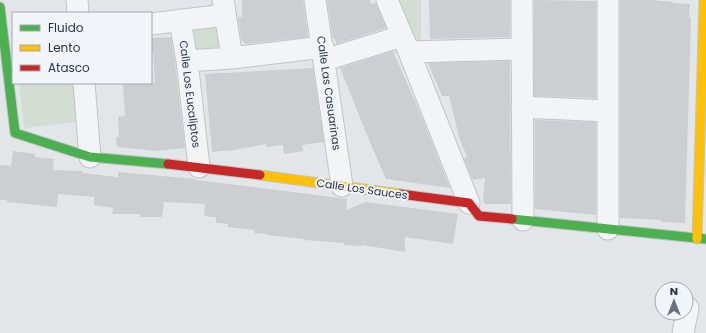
<svg xmlns="http://www.w3.org/2000/svg" width="706" height="333" viewBox="0 0 706 333" font-family="Poppins,sans-serif">
	<style>
		.green { fill: #d4ddd3 }
		.building { fill: #ccced1 }
		.lines { fill: none; stroke-linecap: round; stroke-linejoin: round }
		.street-casing { stroke: #c1c4c7; stroke-width: 23 }
		.fast-casing { stroke: #c1c4c7; stroke-width: 11 }
		.slow-casing { stroke: #c1c4c7; stroke-width: 11 }
		.jam-casing { stroke: #c1c4c7; stroke-width: 11 }
		.street { stroke: #f3f4f5; stroke-width: 21 }
		.fast { stroke: #4caf50; stroke-width: 9 }
		.slow { stroke: #ffc107; stroke-width: 9 }
		.jam { stroke: #c62828; stroke-width: 9 }
		.labels { text-anchor: middle; dominant-baseline: central; stroke-width: 4; stroke-linejoin: round; paint-order: stroke }
		.street-label { font-size: 11px; fill: #283444; stroke: #f1f4f8 }
	</style>
	<rect width="100%" height="100%" fill="#e3e6e9"/>
	<path class="green" d="M399 0H421V44L413 34Z
		M211 20 224 31V45L213 56H199L188 45 187 31Z
		M19 83H73L77 122 24 128Z"/>
	<path class="building" d="M242 0H303L308 37 245 44 241 39 238 17H242Z
		M327 0H370L371 4 376 3 386 28 336 44 335 39H333Z
		M429 0H510V37L430 39Z
		M534 0 596 1V98L534 96Z
		M621 0H653L673 2V3L690 4 689 17 691 18 685 223 661 222V220L620 218V2Z
		M171 37 175 63 185 148 156 151 117 147 116 137H119L118 117 125 116 123 83H155L153 52H151V38Z
		M393 51 421 115 450 188 386 179 369 140 340 68Z
		M510 61 511 204H485L483 201 485 178 473 180 464 159 467 157 459 137 449 96H442L428 63Z
		M313 68 324 142 302 145 303 151 284 154 283 145 266 147V144L234 150 212 152 205 74Z
		M535 120 596 122V215L535 209Z
		M13 151 35 154V157L54 159 53 170 83 171V173L116 177H118V172L195 179V180L230 184 347 199 346 210 366 202 458 214 453 244 405 237V252L362 245V246L344 245V243L305 240V239L267 235V234L254 233 255 230 228 227V224L216 223V217L204 216 205 204 164 202 162 217H140V214H112L113 208 94 205V197L58 194 57 207 7 202V200H0V165L11 166Z"/>
	<g class="lines">
		<defs>
			<path id="street" d="M77 0 78 13
				M223 0 232 58
				M315 0 342 186
				M387 0 409 52 469 203
				M522 0 523 220
				M180 20 187 61 199 167
				M151 24 225 15
				M409 52 522 49
				M325 60 402 36
				M187 61 232 58 323 47
				M84 83 90 157
				M522 107 608 111
				M608 229V0
				M683 333 688 308"/>
			<path id="fast" d="M0 7 15 133 90 157 168 164
				M512 219 706 239"/>
			<path id="slow" d="M260 175 400 194
				M697 239 704 0"/>
			<path id="jam" d="M168 164 260 175
				M400 194 469 203 479 216 512 219"/>
		</defs>
		<use href="#street" class="street-casing"/>
		<use href="#fast" class="fast-casing"/>
		<use href="#slow" class="slow-casing"/>
		<use href="#jam" class="jam-casing"/>
		<use href="#street" class="street"/>
		<use href="#fast" class="fast"/>
		<use href="#slow" class="slow"/>
		<use href="#jam" class="jam"/>
	</g>
	<g class="labels">
		<g class="street-label">
			<text transform="translate(329 93) rotate(82)">Calle Las Casuarinas</text>
			<text transform="translate(190 94) rotate(83)">Calle Los Eucaliptos</text>
			<text transform="translate(362 189) rotate(8)">Calle Los Sauces</text>
		</g>
	</g>
	<rect x="12" y="12" width="140" height="72" fill="#f1f4f8" stroke="#a1a7b0"/>
	<rect x="20" y="25" width="20" height="6" fill="#4caf50" stroke="#a1a7b0"/>
	<text x="48" y="32" font-size="12" fill="#283444">Fluido</text>
	<rect x="20" y="45" width="20" height="6" fill="#ffc107" stroke="#a1a7b0"/>
	<text x="48" y="52" font-size="12" fill="#283444">Lento</text>
	<rect x="20" y="65" width="20" height="6" fill="#c62828" stroke="#a1a7b0"/>
	<text x="48" y="72" font-size="12" fill="#283444">Atasco</text>
	<g transform="translate(674 301)"><circle r="19" fill="#f1f4f8" stroke="#a1a7b0"/>
	<path d="M0-3L7 15L0 10L-7 15Z" fill="#69727e"/>
	<text y="-6" font-size="11" font-weight="bold" text-anchor="middle" fill="#283444">N</text>
	</g>
</svg>
